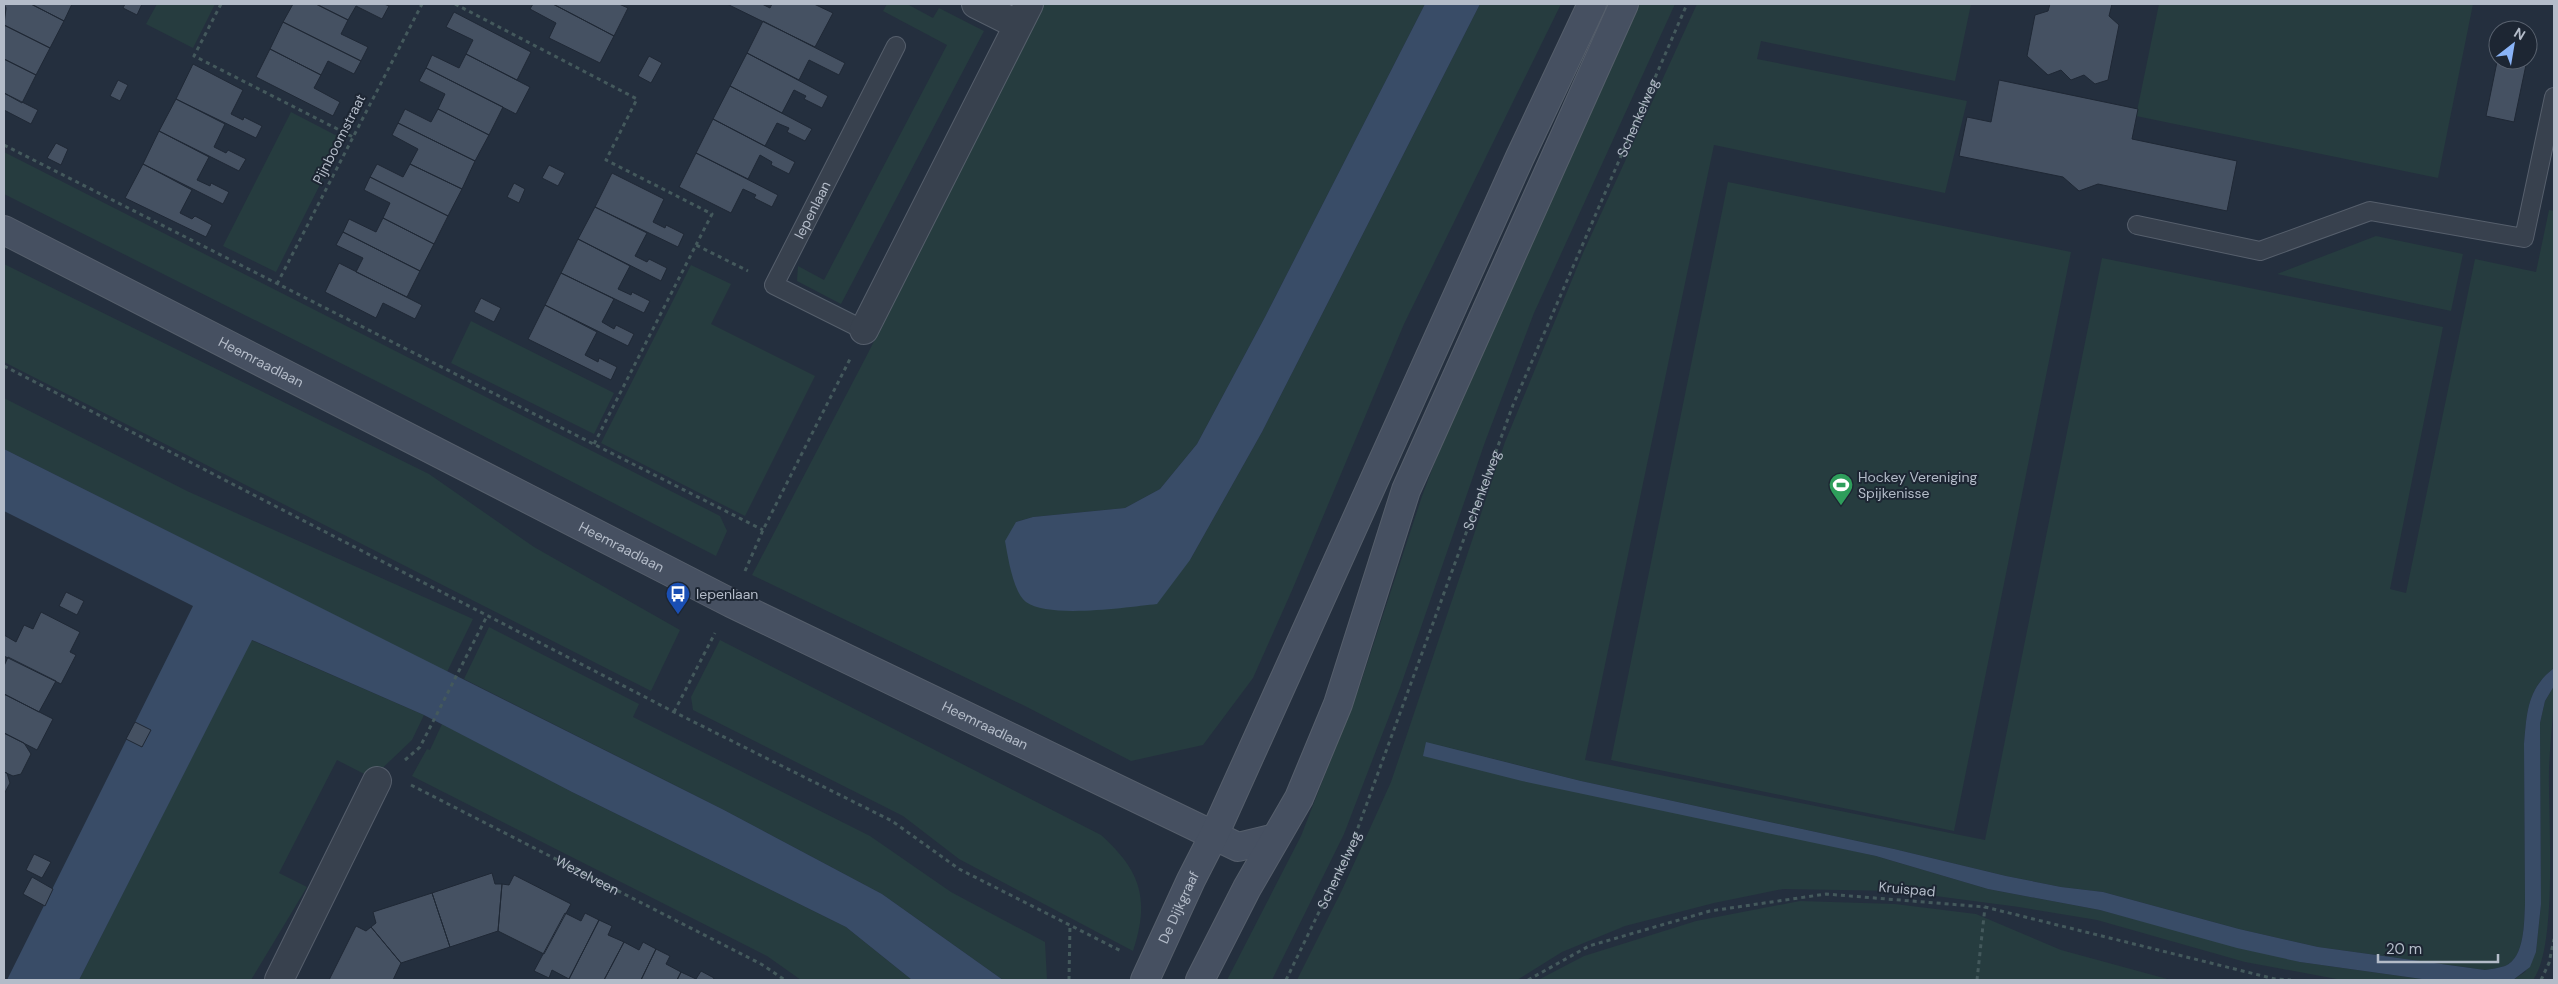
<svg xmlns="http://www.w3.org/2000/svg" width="2558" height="984" viewBox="0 0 2558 984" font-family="'DM Sans',sans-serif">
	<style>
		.green { fill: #263c3f }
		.water { fill: #394c67 }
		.building { fill: #455162; stroke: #1f2835 }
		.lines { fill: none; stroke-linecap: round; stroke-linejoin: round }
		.lane-casing { stroke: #565f6c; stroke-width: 20 }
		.street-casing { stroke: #565f6c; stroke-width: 30 }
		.secondary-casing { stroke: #565f6c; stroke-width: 30 }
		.path { stroke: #44595c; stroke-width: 3; stroke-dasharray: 4 4; stroke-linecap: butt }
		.lane { stroke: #38414e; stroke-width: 18 }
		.street { stroke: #38414e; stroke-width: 28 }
		.secondary { stroke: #465061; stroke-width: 28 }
		.labels { text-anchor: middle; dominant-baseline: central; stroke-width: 4; stroke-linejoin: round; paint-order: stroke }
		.street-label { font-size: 14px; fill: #b4bcc9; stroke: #1d2633 }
		.poi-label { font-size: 14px; fill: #b4bcc9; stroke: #1d2633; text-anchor: start }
	</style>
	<rect width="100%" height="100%" fill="#242f3e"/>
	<path class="green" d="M157 4H215L193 48 146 24Z
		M887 4H907L933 18 939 8 984 31 841 304 797 281 798 266 824 280 947 45 883 11Z
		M1044 4H1425L1265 317 1197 444 1160 489 1125 508 1033 517 1016 522 1190 560 1262 432 1480 4H1561L1404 324 1293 588 1253 678 1203 745 1131 761 1025 706 752 575 866 357Z
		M1635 4H1675L1534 313 1485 442 1400 688 1344 834 1272 980H1227L1301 836 1360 685 1422 496 1473 361Z
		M1697 4H1971L1955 81 1761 41 1757 59 1967 101 1945 193 1714 145 1585 760 1985 840 2102 258 2443 327 2390 589 2406 593 2475 259 2536 272 2549 210 2554 211V668C2527 689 2527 712 2524 744L2525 904C2524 922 2525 958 2505 966 2499 968 2491 969 2485 970L2318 947 2239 929 2103 892 2061 887 2006 876 1894 849 1581 781 1427 742 1810 841 1876 856 1988 889 2100 910 2300 962 2429 980H2342L2245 962 2097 920 2019 907 1897 891 1783 889 1714 903 1625 926 1562 952 1517 980H1297L1342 890 1391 782 1505 442 1583 253Z
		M2159 4H2473L2438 178 2136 116Z
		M291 112 343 139 276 272 223 246Z
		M4 152 720 516 727 531 716 556 406 396 4 194Z
		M1728 182 2071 252 1954 831 1611 760Z
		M2376 236 2463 254 2451 311 2277 274Z
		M4 264 429 474 534 547 680 630 651 691 4 362Z
		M691 265 731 284 711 324 815 376 745 516 601 443Z
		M471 321 614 393 594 434 451 363Z
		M4 398 187 491 473 619 447 672 4 449Z
		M489 627 639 704 633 717 870 836 951 892 1045 942 1047 980H1003L882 894 724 810 464 679Z
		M251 640 424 715 412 740 372 778 337 760 279 873 307 887 251 980H79Z
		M720 640 1101 835C1141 871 1150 899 1133 951L959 859 903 816 693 710 691 697Z
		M2554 686C2554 714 2550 741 2549 770 2548 817 2558 946 2533 980H2513L2525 972 2536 952 2541 904 2540 723 2545 701Z
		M442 724 572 792 846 927 912 980H801L767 956 412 776 427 749 430 750Z
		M1800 901 1895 904 1976 914 2061 950 2171 980H1538L1584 956 1696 921Z"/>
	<path class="water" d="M1425 4H1480L1262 432 1190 560 1157 604C1128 607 1049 619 1026 602 1013 592 1008 557 1005 541L1016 522 1033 517 1125 508 1160 489 1197 444 1265 317Z
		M4 449 724 810 882 894 1003 980H912L846 927 572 792 424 715 252 640 79 980H7L193 606 4 511Z
		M2554 668V686L2545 701 2540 723 2541 904 2536 952 2530 967 2513 980H2429L2300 962 2237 948 2100 910 1988 889 1876 856 1522 781 1423 756 1426 742 1581 781 1894 849 2006 876 2061 887 2103 892 2239 929 2318 947 2485 970C2491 969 2499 968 2505 966 2525 958 2524 922 2525 904L2524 744C2527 712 2527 689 2554 668Z"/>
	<path class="building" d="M4 4H31L64 21 50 48 4 25 6 8Z
		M31 4H72L64 21Z
		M125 4H142L137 15 123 8Z
		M293 4H316L348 20 341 34 368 47 361 61 283 22Z
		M316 4H384L389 6 382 19 356 6 348 20Z
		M533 4H553L614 36 600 63 549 38 556 23 530 9Z
		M553 4H619L628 8 614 36Z
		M727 4H762L770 8 772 4H814L833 13 815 47Z
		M2050 4H2112L2109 16 2119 25 2108 80 2095 84 2084 75 2071 80 2061 70 2048 75 2027 56 2035 15 2048 11Z
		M454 12 531 52 517 80 466 54 473 40 446 27Z
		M763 21 845 63 839 75 809 60 799 80 747 53Z
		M283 22 361 61 354 74 328 61 321 75 270 49Z
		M4 25 50 48 36 75 4 59Z
		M270 49 321 75 314 88 340 102 333 116 256 77Z
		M747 53 828 96 822 108 804 99 806 96 794 90 782 113 730 86Z
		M466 54 530 87 516 114 426 68 432 55 459 68Z
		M649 56 662 63 651 83 638 76Z
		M2498 57V60H2527L2514 122 2486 116Z
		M4 59 36 75 22 103 4 93Z
		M193 64 243 90 231 114 243 120 244 117 262 126 256 138 176 99Z
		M426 68 503 107 489 135 438 109 445 94 419 81Z
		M118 80 128 85 120 101 110 96Z
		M1999 80 2138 109 2132 139 2237 161 2227 211 2098 184 2079 191 2063 177 1959 156 1967 117 1991 122Z
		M730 86 812 129 805 141 787 132 789 128 777 123 765 146 713 119Z
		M4 93 38 110 31 124 4 110Z
		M176 99 225 124 214 147 226 153 228 150 246 159 239 171 159 131Z
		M405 109 431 122 438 109 489 135 475 161 398 123Z
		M713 119 795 162 789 174 771 165 772 162 760 155 748 179 696 153Z
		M398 123 475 161 462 189 410 164 418 149 392 135Z
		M159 131 209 157 197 180 210 186 211 183 229 192 223 204 143 164Z
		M56 143 68 149 61 165 47 158Z
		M696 153 778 195 772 207 754 198 756 195 743 189 731 213 679 187Z
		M143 164 192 190 180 213 192 219 195 216 212 225 206 237 125 198Z
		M377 164 403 177 410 164 462 189 448 216 370 177Z
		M549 165 565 173 558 186 542 178Z
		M612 173 664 199 653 222 665 228 666 225 684 234 678 247 595 207Z
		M370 177 448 216 434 244 383 218 390 203 364 190Z
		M514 183 525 189 519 203 507 197Z
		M595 207 647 233 635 256 647 262 649 259 667 268 661 281 578 239Z
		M383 218 434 244 420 271 343 232 349 219 376 232Z
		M343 232 420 271 407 297 356 272 363 258 336 245Z
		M578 239 630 266 618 289 631 295 632 292 650 301 644 313 561 273Z
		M339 263 422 305 415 319 383 303 376 318 325 292Z
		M561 273 614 299 602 322 614 329 616 325 634 334 628 346 545 305Z
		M481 298 501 308 494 322 474 312Z
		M545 305 597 332 585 355 598 362 599 358 617 367 611 380 528 339Z
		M66 592 84 601 77 615 59 606Z
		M41 612 80 632 70 652 76 655 61 684 4 656V635L16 642 24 625 33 629Z
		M8 657 56 681 39 712 4 694V666Z
		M4 694 53 719 37 750 4 733Z
		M135 722 151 730 142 747 126 739Z
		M4 733 24 743 31 754 21 774 13 776 4 772Z
		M4 772 7 773 10 783 4 794Z
		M34 854 51 862 42 878 26 870Z
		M492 873 495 884H502L498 931 450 947 432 893Z
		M514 875 571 904 544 954 498 931 502 884 509 885Z
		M32 877 53 889 45 906 23 894Z
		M432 893 450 947 401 963 371 927 376 923 373 912Z
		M565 913 581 921 585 913 599 920 569 979 552 970 549 978 534 971Z
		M599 920 612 926 608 935 624 942 604 980H572L569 979Z
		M356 926 366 931 371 927 401 963 393 980H329Z
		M624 942 639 950 643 942 656 949 641 980H604Z
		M656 949 670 956 666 964 681 972 677 980H641Z
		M701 971 714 978 713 980H677L681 972 696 979Z"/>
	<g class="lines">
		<defs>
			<g id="lane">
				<path d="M2137 225 2260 251 2370 211 2524 238 2554 97"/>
				<path id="s3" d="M864 330 774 285 896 46"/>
			</g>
			<path id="street" d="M976 4 1018 25
				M864 330 1029 4
				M279 980 377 781"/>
			<g id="secondary">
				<path id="s4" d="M4 230 731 603 1238 847 1275 838"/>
				<path id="s5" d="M1145 980 1191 880 1214 835 1520 157 1592 4"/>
				<path d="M1200 980 1247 888 1299 798 1338 704 1406 490 1624 4"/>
			</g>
		</defs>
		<use href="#lane" class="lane-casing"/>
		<use href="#street" class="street-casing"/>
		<use href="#secondary" class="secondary-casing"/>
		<g class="path">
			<path d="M221 4 194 56 353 137"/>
			<path d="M455 4 637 99 606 160 712 214 696 245"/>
			<path d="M4 145 763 530"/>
			<path d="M277 284 422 4"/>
			<path d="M4 366 674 712 892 821 959 869 1121 951"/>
			<path d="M594 444 696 245 748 271"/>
			<path d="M745 571 763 530 850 359"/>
			<path d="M674 712 715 633"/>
			<path d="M405 760 420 747 487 616"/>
			<path id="s1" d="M411 785 761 964 785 980"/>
			<path d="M1069 980 1070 925"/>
			<path id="s2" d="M1286 980 1352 844 1513 405 1687 4"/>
			<path d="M1528 980 1589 946 1710 911 1826 894 1985 907 2275 979 2291 980"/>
			<path d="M1977 980 1985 907"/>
			<path d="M2541 980 2549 963 2554 939"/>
		</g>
		<use href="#lane" class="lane"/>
		<use href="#street" class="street"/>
		<use href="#secondary" class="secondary"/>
	</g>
	<defs>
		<symbol id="stadium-pin" viewBox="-11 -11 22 30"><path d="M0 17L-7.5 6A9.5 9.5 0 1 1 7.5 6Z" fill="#2e9e5b" stroke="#1d2633"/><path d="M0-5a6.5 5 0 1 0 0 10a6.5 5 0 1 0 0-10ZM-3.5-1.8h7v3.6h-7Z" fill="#fff"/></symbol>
		<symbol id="bus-pin" viewBox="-11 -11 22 30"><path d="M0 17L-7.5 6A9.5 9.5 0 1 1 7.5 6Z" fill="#1a4fb4" stroke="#1d2633"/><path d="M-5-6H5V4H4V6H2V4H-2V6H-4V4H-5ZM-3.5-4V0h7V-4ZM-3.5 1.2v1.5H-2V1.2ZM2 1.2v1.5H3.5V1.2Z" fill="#fff"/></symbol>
	</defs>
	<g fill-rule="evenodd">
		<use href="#stadium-pin" x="1827" y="471" width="28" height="38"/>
		<use href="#bus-pin" x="664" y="580" width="28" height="38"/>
	</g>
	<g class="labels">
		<g class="street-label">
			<text stroke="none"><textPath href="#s2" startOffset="932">Schenkelweg</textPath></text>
			<text transform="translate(339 139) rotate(-63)">Pijnboomstraat</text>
			<text stroke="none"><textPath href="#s3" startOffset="185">Iepenlaan</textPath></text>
			<text stroke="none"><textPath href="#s4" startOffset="289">Heemraadlaan</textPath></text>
			<text stroke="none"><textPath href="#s2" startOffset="528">Schenkelweg</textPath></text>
			<text stroke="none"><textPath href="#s4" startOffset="694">Heemraadlaan</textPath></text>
			<text stroke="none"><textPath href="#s4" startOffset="1099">Heemraadlaan</textPath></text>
			<text stroke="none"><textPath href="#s2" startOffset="122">Schenkelweg</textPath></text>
			<text stroke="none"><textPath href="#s1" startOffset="198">Wezelveen</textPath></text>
			<text transform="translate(1907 889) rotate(5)">Kruispad</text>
			<text stroke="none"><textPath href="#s5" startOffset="80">De Dijkgraaf</textPath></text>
		</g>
		<g class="poi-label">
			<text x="1858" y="477">Hockey Vereniging<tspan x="1858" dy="16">Spijkenisse</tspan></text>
			<text x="696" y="594">Iepenlaan</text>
		</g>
	</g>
	<rect width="2558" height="984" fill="none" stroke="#b4bcc9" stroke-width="10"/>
	<g transform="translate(2513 45) rotate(31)"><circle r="24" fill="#1d2633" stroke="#59626f"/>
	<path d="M0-4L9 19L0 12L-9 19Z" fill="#8ab4f8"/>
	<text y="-8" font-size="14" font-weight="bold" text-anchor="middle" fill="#b4bcc9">N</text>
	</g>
	<path d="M2378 954v8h120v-8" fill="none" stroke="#b4bcc9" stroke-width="2.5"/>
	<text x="2386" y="954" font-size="15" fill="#b4bcc9" stroke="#1d2633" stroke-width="4" paint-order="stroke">20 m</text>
</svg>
